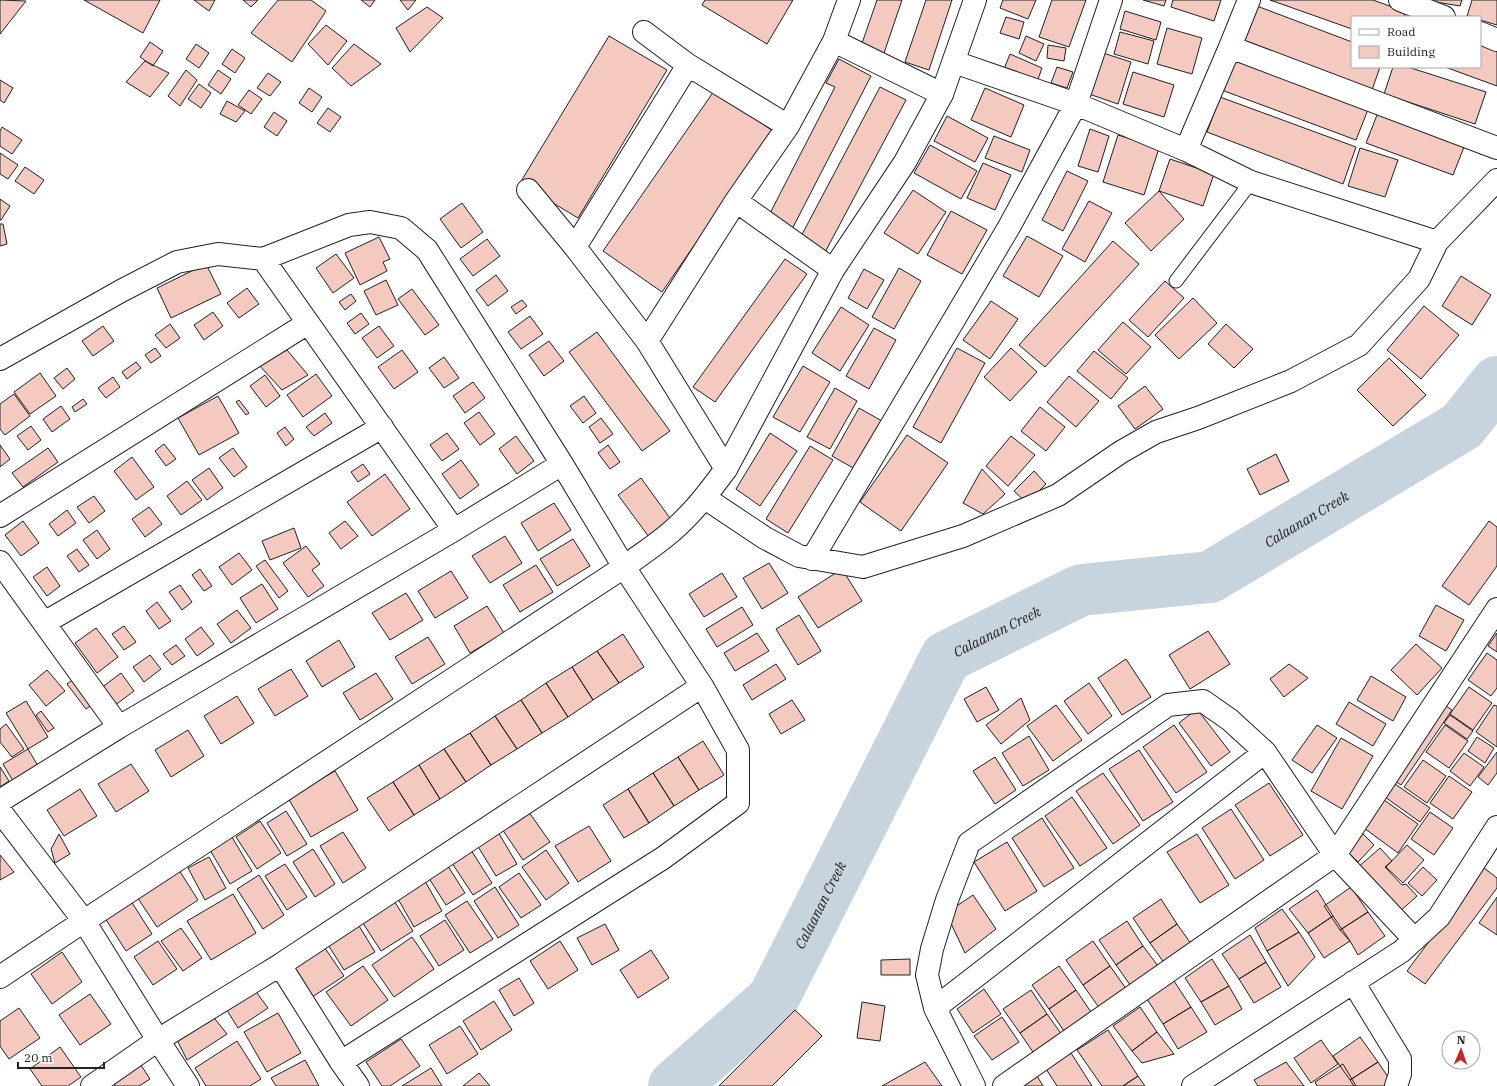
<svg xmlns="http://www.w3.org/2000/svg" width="1497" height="1086" viewBox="0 0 1497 1086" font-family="'IBM Plex Serif',serif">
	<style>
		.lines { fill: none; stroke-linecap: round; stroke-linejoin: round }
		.river { stroke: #c7d3dd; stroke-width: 52 }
		.building { fill: #f3c9c0; stroke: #222 }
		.service-casing { stroke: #222; stroke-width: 15 }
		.minor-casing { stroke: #222; stroke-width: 24 }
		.tertiary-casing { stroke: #222; stroke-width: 24 }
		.service { stroke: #fff; stroke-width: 13 }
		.minor { stroke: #fff; stroke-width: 22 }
		.tertiary { stroke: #fff; stroke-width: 22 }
		.labels { text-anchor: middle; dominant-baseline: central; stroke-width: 3; stroke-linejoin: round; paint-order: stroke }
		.water-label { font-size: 14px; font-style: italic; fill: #222; stroke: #fff }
	</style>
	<rect width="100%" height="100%" fill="#fff"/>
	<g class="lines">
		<path class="river" id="s1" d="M674 1086 773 999 946 657 1081 590 1210 577 1462 426 1497 382"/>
	</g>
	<path class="building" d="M0 0 26 1 0 34Z
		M84 0H160L143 33Z
		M194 0H215L209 11Z
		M243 0H258L251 7Z
		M278 0H311L326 11 292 62 251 33Z
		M361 0H375L370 7Z
		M400 0H416L408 10Z
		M705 0H793L767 44 702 5Z
		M877 0H902L883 56 860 49Z
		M926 0H952L929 70 905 62Z
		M1003 0H1036L1028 19 1000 8Z
		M1052 0H1086L1069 47 1039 37Z
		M1143 0H1166L1164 6Z
		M1173 0H1221L1214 21 1171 7Z
		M1270 0H1373L1406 12 1404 17H1352V29Z
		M1424 0H1462L1460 6Z
		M1472 0H1497V25L1480 20V17L1467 16Z
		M1249 3 1352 42V67H1380L1372 90 1236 38Z
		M427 7 443 18 410 52 396 28Z
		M1125 11 1161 22 1156 40 1120 29Z
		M1006 17 1024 22 1019 39 1000 33Z
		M326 25 347 41 328 65 308 44Z
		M1167 28 1202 38 1192 74 1157 64Z
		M1120 32 1154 41 1148 64 1114 54Z
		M609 36 667 70 578 218 520 183Z
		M1026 36 1044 44 1036 61 1019 53Z
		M150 42 163 51 153 66 140 57Z
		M1480 43 1497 49V86L1445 67H1480Z
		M196 44 209 53 199 68 186 59Z
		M354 44 381 64 351 86 332 68Z
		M1048 45 1066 48 1064 61 1047 58Z
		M232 49 245 58 235 73 222 64Z
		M1100 52 1131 62 1118 104 1086 93Z
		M1010 54 1042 68 1037 82 1004 69Z
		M1232 56 1369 107 1356 140 1219 89Z
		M839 59 871 76 790 233 766 221 835 87 826 83Z
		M145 61 169 73 150 97 126 82Z
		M1057 67 1073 72 1067 88 1051 83Z
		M1393 67H1408L1486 92 1475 124 1384 94Z
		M186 70 197 80 180 106 168 96Z
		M218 70 231 79 221 94 208 85Z
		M1133 72 1174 85 1164 117 1123 104Z
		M268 73 281 82 270 96 257 88Z
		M0 80 13 88 4 103 0 100Z
		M199 84 211 93 201 108 188 99Z
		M880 87 906 100 823 256 798 242Z
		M309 88 322 97 312 112 299 103Z
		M985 88 1024 105 1011 137 971 120Z
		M249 90 262 99 251 114 238 105Z
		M714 91 773 131 662 292 603 251Z
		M1220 97 1356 147 1343 184 1207 132Z
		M227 101 245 111 236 122 220 114Z
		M328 108 341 117 330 132 317 123Z
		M1379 110 1466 142 1453 175 1366 143Z
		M274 112 287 121 277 136 264 127Z
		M947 116 988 138 975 162 934 141Z
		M2 127 22 140 12 154 0 146V131Z
		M1090 129 1109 136 1098 172 1078 166Z
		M1118 135 1159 148 1144 195 1103 182Z
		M994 136 1030 150 1022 172 985 158Z
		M930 145 977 171 961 199 914 173Z
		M1360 148 1398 160 1385 197 1348 186Z
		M0 153 18 165 8 179 0 174Z
		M1170 159 1214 174 1203 206 1159 191Z
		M983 163 1011 175 995 210 967 198Z
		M25 167 44 180 34 194 15 181Z
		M1067 171 1088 181 1063 231 1042 220Z
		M913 190 946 212 918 254 884 233Z
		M1159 191 1184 219 1151 251 1125 223Z
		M0 199 10 206 1 220H0Z
		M1089 201 1112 213 1085 262 1062 249Z
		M462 203 483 232 461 248 440 219Z
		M951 211 987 230 962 274 927 255Z
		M0 224H3L7 244 0 246Z
		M1027 236 1063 256 1039 297 1003 276Z
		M379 237 390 259 383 262 387 271 360 285 345 253Z
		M487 239 500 256 473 276 460 259Z
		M1113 241 1139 264 1045 367 1019 345Z
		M336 254 354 278 333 293 316 268Z
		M785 259 807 274 715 402 693 387Z
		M206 264 221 294 171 318 157 288Z
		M899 268 921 281 894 329 872 317Z
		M864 269 884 280 867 309 848 298Z
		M496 275 508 291 488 306 476 290Z
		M1461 276 1491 295 1472 325 1442 306Z
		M386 280 398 305 376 315 364 291Z
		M1165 281 1184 298 1148 337 1129 320Z
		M247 288 259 304 239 318 227 303Z
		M412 289 439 325 425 335 398 299Z
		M351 294 356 301 345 310 339 302Z
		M1193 298 1217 323 1179 359 1155 335Z
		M522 300 527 306 516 314 511 307Z
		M991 301 1018 319 990 359 963 340Z
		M1424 306 1459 335 1421 379 1387 350Z
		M841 307 869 325 840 371 812 353Z
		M213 312 223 326 204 340 194 325Z
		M361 313 369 324 355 334 347 323Z
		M530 316 543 334 521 349 508 332Z
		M1123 322 1151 347 1126 374 1098 350Z
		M170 324 180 338 166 348 155 335Z
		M1226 324 1253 349 1234 368 1208 344Z
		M103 326 114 341 93 356 82 341Z
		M379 326 394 346 377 358 362 338Z
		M874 328 896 340 869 389 846 376Z
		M597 332 670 431 642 451 569 352Z
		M549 341 564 361 544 376 529 355Z
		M155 348 161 356 151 363 145 355Z
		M957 348 985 363 941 443 913 427Z
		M1011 348 1037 372 1010 401 984 377Z
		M287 350 308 375 282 390 258 364Z
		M402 350 418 372 394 389 378 367Z
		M1094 351 1128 378 1111 399 1077 371Z
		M444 357 459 378 444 388 429 368Z
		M1389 358 1426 395 1393 426 1357 390Z
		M136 362 141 368 127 379 122 372Z
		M803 366 830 382 800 432 773 417Z
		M67 368 75 379 63 389 54 378Z
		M40 373 56 396 30 414 14 392Z
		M316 374 332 396 303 417 287 395Z
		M265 375 280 396 266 407 250 386Z
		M1069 376 1099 401 1076 427 1047 402Z
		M113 377 120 387 106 398 98 388Z
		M473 382 485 398 465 413 453 396Z
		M1145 386 1163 409 1135 429 1118 406Z
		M835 388 857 401 830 449 807 437Z
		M14 394 30 416 5 435 0 429V404Z
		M218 396 239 433 199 455 178 418Z
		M584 396 596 413 583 423 570 406Z
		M83 399 87 404 75 412 72 407Z
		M239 400 249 413 246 415 236 402Z
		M61 406 70 419 52 432 43 419Z
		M1040 407 1065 427 1046 451 1021 431Z
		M859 408 882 421 855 469 832 456Z
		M479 412 495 434 480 445 464 423Z
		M325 413 332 423 314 436 306 427Z
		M601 418 613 434 600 443 589 427Z
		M31 426 41 440 28 450 17 436Z
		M285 427 294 439 286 446 277 433Z
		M447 433 459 449 442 461 430 445Z
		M770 433 797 451 760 506 736 489Z
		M907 435 948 463 901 531 860 502Z
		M516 436 534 461 517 474 499 449Z
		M1011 436 1035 455 1008 486 986 466Z
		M164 444 176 459 166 466 155 451Z
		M0 445 10 459 0 467Z
		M608 445 620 462 610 469 598 453Z
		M810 446 833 460 788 533 766 519Z
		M48 448 58 462 23 487 12 473Z
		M233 448 247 467 234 477 219 458Z
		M1276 454 1289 481 1260 495 1247 469Z
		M132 457 154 487 136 500 114 471Z
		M461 460 479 485 460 499 442 474Z
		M363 464 370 474 358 482 351 472Z
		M209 468 223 488 207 500 192 480Z
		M982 469 1005 494 983 514 963 503Z
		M1034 471 1046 484 1027 503 1014 491Z
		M385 474 410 509 372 536 347 502Z
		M641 478 672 521 649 537 618 495Z
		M187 481 202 500 181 515 167 496Z
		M94 496 105 511 89 523 77 507Z
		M554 503 571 530 538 551 521 523Z
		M149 507 162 524 145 537 132 519Z
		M67 510 76 523 58 536 49 524Z
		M23 521 39 543 21 556 5 535Z
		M345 521 358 536 341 549 329 533Z
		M1489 521 1497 527V566L1469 605 1442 586Z
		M294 528 301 548 270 560 262 541Z
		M97 530 110 549 97 559 83 540Z
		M505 536 522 563 490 583 472 556Z
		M573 539 590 566 557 586 540 559Z
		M306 546 320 564 312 570 324 586 308 597 283 563Z
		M77 549 89 565 79 572 67 556Z
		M239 553 252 570 232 585 219 567Z
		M265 560 288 591 279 598 256 566Z
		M769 563 788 593 762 609 743 578Z
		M536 565 553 592 520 612 503 585Z
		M47 567 60 586 47 596 33 577Z
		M200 569 212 586 204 591 192 575Z
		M842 569 862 601 818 628 798 597Z
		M451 571 468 598 435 618 418 591Z
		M722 573 737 597 704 617 689 594Z
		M262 584 278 609 256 623 240 598Z
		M180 585 192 602 182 610 169 592Z
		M406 593 423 620 390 640 372 613Z
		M157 602 171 621 159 629 146 611Z
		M1436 605 1464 620 1446 651 1419 636Z
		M487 606 504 633 470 653 454 626Z
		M742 607 753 625 717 647 706 629Z
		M237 610 251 628 231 643 217 624Z
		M799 615 821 651 798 665 776 629Z
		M124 626 136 642 124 650 112 634Z
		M201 627 214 644 197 656 185 639Z
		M96 628 118 657 97 673 75 643Z
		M1208 631 1230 664 1190 689 1169 655Z
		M757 633 769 651 735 671 724 653Z
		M1497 633V652L1488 646Z
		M623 634 644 667 619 683 597 651Z
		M428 637 445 664 412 684 395 657Z
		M339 640 355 667 322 687 306 661Z
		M1416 644 1442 668 1417 695 1391 670Z
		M176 645 185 656 172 665 163 654Z
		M597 651 619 683 593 700 572 667Z
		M1487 653 1497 660V688L1491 696 1468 680Z
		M150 655 161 669 144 682 133 667Z
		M1126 659 1151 697 1122 715 1098 678Z
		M776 664 786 679 752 700 743 685Z
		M1289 664 1308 678 1284 697 1270 679Z
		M572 667 593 700 568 717 546 683Z
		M291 669 308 696 275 716 258 689Z
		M47 670 65 691 46 706 29 685Z
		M121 673 134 691 114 706 101 688Z
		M376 673 393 699 360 720 343 693Z
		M1371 676 1406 697 1393 721 1357 700Z
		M74 679 93 704 86 709 67 684Z
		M546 683 568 717 542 733 521 700Z
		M1089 683 1112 716 1088 734 1064 701Z
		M986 687 999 710 977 722 964 699Z
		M1469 687 1492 703 1473 730 1450 714Z
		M237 696 254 723 221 744 204 716Z
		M1021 698 1030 720 1001 744 986 725Z
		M521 700 542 733 517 749 495 716Z
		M792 700 805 720 781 734 769 714Z
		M26 701 48 737 28 749 6 713Z
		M1349 702 1386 724 1373 746 1336 724Z
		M1443 704 1452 710 1401 785 1392 779Z
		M1056 705 1082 740 1053 761 1027 726Z
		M1494 705 1497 706V747L1476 732Z
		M1197 709 1230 752 1211 766 1179 723Z
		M41 711 54 728 48 732 36 715Z
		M1450 715 1473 731 1467 739 1444 723Z
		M495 716 517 749 491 765 470 733Z
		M6 724 24 749 12 757 0 742V729Z
		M1174 725 1207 772 1176 793 1143 747Z
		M1317 725 1337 738 1312 773 1292 760Z
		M1445 725 1468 741 1449 768 1426 752Z
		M188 730 204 756 171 777 155 750Z
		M470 733 491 765 466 782 444 749Z
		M1029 736 1049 770 1023 786 1002 753Z
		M1477 737 1494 748 1485 763 1468 751Z
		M1341 738 1373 756 1342 809 1311 791Z
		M703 741 724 775 699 790 678 757Z
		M28 749 41 771 16 786 3 764Z
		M444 749 466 782 440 799 419 765Z
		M1139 750 1173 802 1143 821 1109 769Z
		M1497 752V773L1488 785 1478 777Z
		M1464 753 1484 767 1470 786 1450 771Z
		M678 757 699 790 674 806 653 773Z
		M995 757 1016 790 995 804 973 771Z
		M1423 760 1446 776 1427 803 1404 787Z
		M131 764 149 791 116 812 98 784Z
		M419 765 440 799 414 815 393 782Z
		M0 767 9 781 0 787Z
		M335 771 358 810 311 837 288 798Z
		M653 773 674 806 649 823 628 789Z
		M1103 773 1140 825 1113 844 1076 791Z
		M1449 776 1472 792 1453 819 1430 803Z
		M393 782 414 815 389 831 367 798Z
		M1269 783 1303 835 1270 856 1235 805Z
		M1395 784 1430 808 1420 822 1385 797Z
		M80 789 97 816 64 836 47 810Z
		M628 789 649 823 624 838 603 805Z
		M1072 797 1107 848 1080 866 1045 816Z
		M1384 800 1418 824 1398 853 1364 828Z
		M526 808 550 842 523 860 500 826Z
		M1231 809 1264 860 1235 879 1202 828Z
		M286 811 307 844 287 856 267 823Z
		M1430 812 1453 828 1434 855 1411 839Z
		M1042 818 1074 868 1044 887 1012 838Z
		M260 821 281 853 257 869 236 837Z
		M589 826 611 861 578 882 555 846Z
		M343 832 366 868 343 883 320 846Z
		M498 832 517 864 496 876 477 845Z
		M59 834 70 854 55 863 51 849Z
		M1197 834 1229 885 1200 903 1167 852Z
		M1363 834 1374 845 1358 862 1347 851Z
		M232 837 252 871 230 884 210 850Z
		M1007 842 1037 891 1005 911 974 862Z
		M1407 845 1424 860 1403 883 1386 867Z
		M469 847 492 883 473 895 450 860Z
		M1380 848 1392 861 1385 867 1402 885 1406 884 1417 896 1397 914 1356 869Z
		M313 849 335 884 315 897 293 862Z
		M546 850 569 883 546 900 522 867Z
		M0 855 14 872 0 880Z
		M209 857 226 888 205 900 188 868Z
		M444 860 465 893 446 905 425 872Z
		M285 864 307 897 287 910 265 876Z
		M1423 867 1437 880 1422 896 1408 883Z
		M1484 868 1497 878V888L1425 984 1407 971Z
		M179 870 198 900 157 927 137 897Z
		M519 873 541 905 521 918 499 887Z
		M259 875 284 915 263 929 237 889Z
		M422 876 442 911 414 927 394 892Z
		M495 887 519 925 498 938 474 901Z
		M1351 887 1368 912 1340 930 1324 906Z
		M1317 890 1333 916 1308 933 1289 909Z
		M233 894 256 933 211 960 187 921Z
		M973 895 996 929 965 953 946 913Z
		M391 896 413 931 381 951 359 917Z
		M1497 897V935L1479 923Z
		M129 898 152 934 126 951 103 915Z
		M1161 899 1177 924 1150 943 1133 918Z
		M467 901 493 939 470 953 445 915Z
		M1282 909 1299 932 1267 951 1255 928Z
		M1368 912 1385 936 1358 955 1350 941 1340 930Z
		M1333 916 1350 941 1324 958 1308 933Z
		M445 920 464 950 439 966 420 936Z
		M356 921 375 952 344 970 325 940Z
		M1127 921 1143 946 1116 965 1099 940Z
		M605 924 619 950 592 965 577 938Z
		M1177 924 1194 948 1167 967 1150 943Z
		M181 928 202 958 183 971 161 941Z
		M1299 932 1315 957 1288 986 1267 951Z
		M1250 935 1266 962 1239 979 1222 954Z
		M412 937 434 969 394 997 372 965Z
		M158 941 177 969 153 985 134 957Z
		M320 941 344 976 309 999 286 965Z
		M560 941 578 970 548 989 530 961Z
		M1093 941 1110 966 1083 985 1066 960Z
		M1143 946 1161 970 1133 989 1116 965Z
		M651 950 669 978 638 998 620 970Z
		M62 952 82 982 52 1004 31 974Z
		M910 959V975H881V960Z
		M1212 959 1229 986 1201 1002 1185 978Z
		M1266 962 1281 987 1254 1003 1239 979Z
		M363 966 388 1000 351 1026 326 992Z
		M1059 966 1076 990 1049 1009 1032 985Z
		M1110 966 1127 990 1100 1009 1083 985Z
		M519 978 534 1003 514 1016 499 990Z
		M1174 981 1191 1007 1163 1024 1147 999Z
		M1229 986 1242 1009 1215 1025 1201 1002Z
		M254 989 268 1008 238 1028 225 1007Z
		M984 989 1001 1014 973 1033 957 1009Z
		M1031 990 1047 1014 1020 1033 1003 1009Z
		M1076 990 1093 1015 1066 1034 1049 1009Z
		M90 994 111 1024 80 1045 59 1015Z
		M494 1001 512 1030 481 1050 463 1021Z
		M862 1002 885 1006 880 1041 857 1038Z
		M1140 1007 1157 1032 1132 1051 1113 1026Z
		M1191 1007 1207 1032 1178 1049 1163 1024Z
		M19 1008 40 1038 9 1059 0 1046V1021Z
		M795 1010 822 1036 772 1086H719Z
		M278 1013 301 1053 267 1072 244 1032Z
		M211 1014 227 1034 187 1060 177 1040Z
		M1047 1014 1065 1039 1037 1058 1020 1033Z
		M1002 1017 1019 1042 992 1060 974 1036Z
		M460 1026 478 1054 447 1074 429 1045Z
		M1108 1030 1138 1076 1123 1086H1102L1077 1050Z
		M1157 1032 1174 1054 1142 1063 1132 1051Z
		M1360 1037 1378 1062 1350 1080 1333 1056Z
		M401 1039 420 1066 390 1086H382L366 1062Z
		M1321 1040 1338 1064 1311 1083 1294 1058Z
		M237 1041 261 1079 250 1086H206L195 1068Z
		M60 1047 81 1077 68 1086H42L30 1069Z
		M1071 1053 1092 1086H1057L1046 1069Z
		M137 1059 150 1079 139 1086H115L109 1076Z
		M305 1060 319 1086H276L271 1078Z
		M925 1062 942 1086H882Z
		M1286 1062 1304 1086H1258L1254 1080Z
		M1378 1062 1394 1086H1354L1350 1080Z
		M1343 1064 1356 1086H1317L1315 1082Z
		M431 1068 442 1086H402Z
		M479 1073 490 1086H463Z
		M1037 1076 1043 1086H1022Z
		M1138 1076 1145 1086H1123Z"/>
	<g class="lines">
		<defs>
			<path id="service" d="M1176 281 1251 182"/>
			<path id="minor" d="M1400 0 1444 17
				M644 32 688 65 788 126
				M1480 33 1497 40
				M834 41 942 94
				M1230 47 1497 148
				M954 62 1076 104 1186 150 1251 182 1437 242
				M1186 150 1230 47 1249 0
				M528 190 575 247 647 341 726 469
				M736 201 833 270
				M575 247 688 65
				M263 259 454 530
				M647 341 736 201 788 126 834 41 849 0
				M0 359 121 291 177 262 218 254 263 259 349 225 370 222 401 228 427 250 562 464 624 567 702 686 738 750V803L663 858 341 1062
				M705 498 765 538 799 556 863 567 963 536 1058 495 1121 452 1156 432 1198 418 1291 381 1359 345 1419 279 1437 242 1497 180
				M0 516 308 323
				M812 559 1009 227 1076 104 1111 0
				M0 562 119 727
				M44 623 382 427
				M0 801 119 727 454 530 562 464
				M0 811 84 921 0 977
				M280 965 341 1062 358 1086
				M1353 982 1400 1059V1074L1396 1086
				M935 1008 1265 752
				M92 1086 158 1040 280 965 702 686
				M974 1086 935 1008 927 975 932 949 947 900 969 843 1168 705 1203 701 1230 720 1265 752 1335 855 1414 939
				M1004 1086 1335 855 1497 609
				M1193 1086 1402 951 1439 917 1497 827"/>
			<path id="tertiary" d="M188 1086 158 1040 84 921 624 567C640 555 656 545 671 532 693 513 709 492 726 469L833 270 905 162 942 94 975 0"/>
		</defs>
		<use href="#service" class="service-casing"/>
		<use href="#minor" class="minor-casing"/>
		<use href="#tertiary" class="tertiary-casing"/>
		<use href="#service" class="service"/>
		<use href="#minor" class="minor"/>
		<use href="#tertiary" class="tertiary"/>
	</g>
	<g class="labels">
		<g class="water-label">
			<text stroke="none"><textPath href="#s1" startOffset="908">Calaanan Creek</textPath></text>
			<text stroke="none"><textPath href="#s1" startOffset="572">Calaanan Creek</textPath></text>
			<text stroke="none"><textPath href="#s1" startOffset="237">Calaanan Creek</textPath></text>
		</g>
	</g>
	<rect x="1351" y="16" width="130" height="52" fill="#ffffff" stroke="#a7a7a7"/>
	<rect x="1359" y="29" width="20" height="6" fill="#ffffff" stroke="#a7a7a7"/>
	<text x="1387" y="36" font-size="12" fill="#222222">Road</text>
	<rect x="1359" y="46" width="20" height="12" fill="#f3c9c0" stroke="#a7a7a7"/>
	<text x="1387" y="56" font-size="12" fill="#222222">Building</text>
	<g transform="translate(1461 1050) rotate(2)"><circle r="19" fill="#ffffff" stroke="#a7a7a7"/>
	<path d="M0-3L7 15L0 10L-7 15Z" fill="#c62828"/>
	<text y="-6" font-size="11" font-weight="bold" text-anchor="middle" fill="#222222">N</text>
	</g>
	<path d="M18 1062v6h86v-6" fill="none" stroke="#222222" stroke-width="2"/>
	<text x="24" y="1062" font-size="12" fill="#222222" stroke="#ffffff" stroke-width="3" paint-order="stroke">20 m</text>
</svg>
